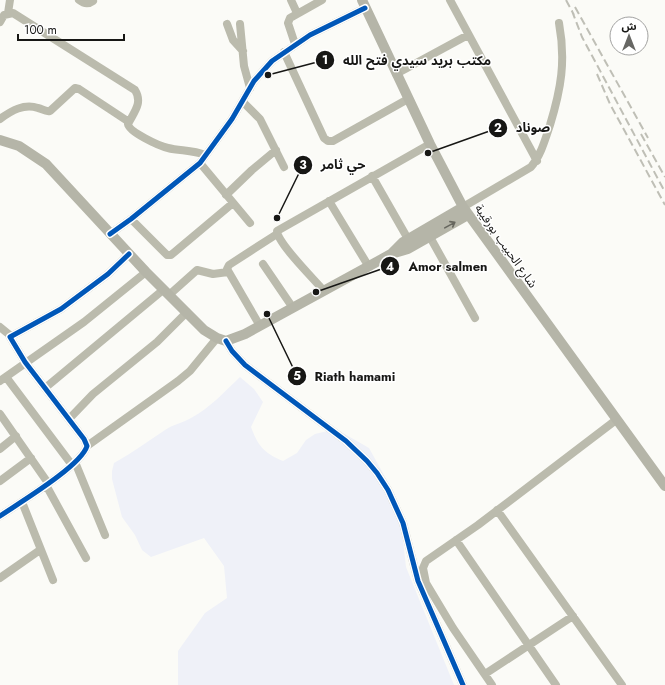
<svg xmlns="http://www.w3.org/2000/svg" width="665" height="685" viewBox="0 0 665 685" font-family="Jost,'Noto Sans Arabic',sans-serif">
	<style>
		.green { fill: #eff1f8 }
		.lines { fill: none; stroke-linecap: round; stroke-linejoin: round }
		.minor { stroke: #bbbbad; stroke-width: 8 }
		.major { stroke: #b5b5a8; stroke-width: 10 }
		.rail { stroke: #bfbfb6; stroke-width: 2; stroke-dasharray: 8 4; stroke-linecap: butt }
		.cycleway-casing { stroke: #fff; stroke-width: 8 }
		.cycleway { stroke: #0057b8; stroke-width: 5 }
		.oneway { stroke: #66665e }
		.labels { text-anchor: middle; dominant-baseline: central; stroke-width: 3; stroke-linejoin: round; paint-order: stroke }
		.street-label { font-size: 12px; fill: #171715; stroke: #fff }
		.leader { fill: none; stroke: #171715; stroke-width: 1.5 }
		.callout-dot { fill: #171715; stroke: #fff; stroke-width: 1.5 }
		.mark-label { font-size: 12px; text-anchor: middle; font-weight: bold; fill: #fff }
		.callout-label { font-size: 13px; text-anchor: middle; font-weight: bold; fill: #171715; stroke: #fff; stroke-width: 3; stroke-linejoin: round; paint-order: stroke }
	</style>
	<rect width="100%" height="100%" fill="#fbfbf7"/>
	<path class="green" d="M240 377 254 389 263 402 251 427C258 446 264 453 283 461L297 453 306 440 315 434 336 429 369 448 394 493 400 514 406 567 454 685H178V651L205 613 227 598 224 566 204 538 151 557 142 550 135 535 122 517 112 479V471L114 463C132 453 148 441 165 430 174 424 182 423 191 418 210 408 224 392 240 377Z"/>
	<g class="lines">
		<path class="minor" d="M79 0C84 4 89 4 93 1
			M291 0 297 13
			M450 0 537 161
			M8 13 10 0
			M0 22 4 15 13 13 135 90C143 103 134 112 128 124 129 132 159 146 168 148 180 151 193 150 205 155
			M227 24 233 40 243 51
			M240 24 244 66 250 88
			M295 44 288 23 290 18 322 0
			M284 52 324 138 328 141H333L408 99
			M396 74 468 35
			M243 102 260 119 284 167
			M0 119C11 111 24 103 38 108 43 109 45 112 50 111L75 88 79 89 129 122
			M200 163 250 223
			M372 176 408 239
			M226 195 252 170 276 150
			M329 201 369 267
			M463 207 531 167C541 155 545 140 550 125 561 89 566 61 559 23
			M131 219 167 255H171L233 203
			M110 234 131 219 200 163 232 119 254 81 272 61 310 35 365 8
			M430 237 475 318
			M263 264 293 308
			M324 291C314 279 278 244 277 231L430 144
			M169 295 197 270 213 274 228 272
			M260 326 227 269 229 265 277 234
			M0 327 11 336
			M226 341 232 351 245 365 346 441 367 461 377 473 388 490 403 523 418 581 463 685
			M6 377 72 465
			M0 381 84 322 146 272
			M45 388 163 290
			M0 414 48 483
			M69 419 93 394 157 342 187 312
			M87 446 178 381 190 371 217 338
			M0 449 16 436
			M75 462 105 535
			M0 481 31 458
			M46 485 86 558
			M22 502 53 580
			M497 510 622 685
			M0 516C19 503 81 466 87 446L84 439 25 362 10 337 61 309 108 274 129 254
			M456 540 556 685
			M0 578 40 550
			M485 674 573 616
			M492 685 453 628 426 583 423 568 426 561 478 525 616 420"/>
		<path class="major" d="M362 0 430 144 463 207 665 486
			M0 140 19 146 46 164 146 272 204 330 217 338 226 341 245 334 391 254 408 249 468 215
			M392 253 403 242 463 207"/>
		<path class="rail" d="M566 0 574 15
			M575 7 648 138
			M572 11 582 37 665 192
			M597 74 610 104 665 205
			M641 134 665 177"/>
		<defs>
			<path id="cycleway" d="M110 234 131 219 200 163 232 119 254 81 272 61 310 35 365 8
				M226 341 232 351 245 365 346 441 367 461 377 473 388 490 403 523 418 581 463 685
				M0 516C19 503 81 466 87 446L84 439 25 362 10 337 61 309 108 274 129 254"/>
		</defs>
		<use href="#cycleway" class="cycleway-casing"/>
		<use href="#cycleway" class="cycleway"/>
	</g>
	<defs><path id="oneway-shaft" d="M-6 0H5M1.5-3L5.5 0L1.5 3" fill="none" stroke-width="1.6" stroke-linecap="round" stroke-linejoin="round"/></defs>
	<use class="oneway" href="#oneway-shaft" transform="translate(450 225) rotate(-29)"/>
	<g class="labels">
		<g class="street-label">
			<text transform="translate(506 246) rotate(55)">شارع الحبيب بورقيبة</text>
		</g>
	</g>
	<path class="leader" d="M268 75L325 60M428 153L498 128M277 218L303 165M316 292L390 266M267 314L297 376"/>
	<g class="callout-dot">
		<circle cx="268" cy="75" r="4"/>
		<circle cx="428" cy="153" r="4"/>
		<circle cx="277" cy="218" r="4"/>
		<circle cx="316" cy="292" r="4"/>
		<circle cx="267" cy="314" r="4"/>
		<circle cx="325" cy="60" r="10"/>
		<circle cx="498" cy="128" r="10"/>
		<circle cx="303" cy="165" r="10"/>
		<circle cx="390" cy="266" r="10"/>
		<circle cx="297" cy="376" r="10"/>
	</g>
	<g class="mark-label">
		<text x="325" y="64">1</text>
		<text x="498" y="132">2</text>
		<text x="303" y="169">3</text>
		<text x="390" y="271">4</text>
		<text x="297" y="380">5</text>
	</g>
	<g class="callout-label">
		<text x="417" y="65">مكتب بريد سيدي فتح الله</text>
		<text x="533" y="132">صوناد</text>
		<text x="343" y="169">حي ثامر</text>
		<text x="448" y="271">Amor salmen</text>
		<text x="355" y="381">Riath hamami</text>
	</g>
	<g transform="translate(629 36)"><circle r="19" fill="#ffffff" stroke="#a2a2a1"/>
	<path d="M0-3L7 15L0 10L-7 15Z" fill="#676764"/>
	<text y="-6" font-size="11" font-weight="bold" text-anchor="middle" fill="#171715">ش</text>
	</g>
	<path d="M18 34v6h106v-6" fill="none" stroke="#171715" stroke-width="2"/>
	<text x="24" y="34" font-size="12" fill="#171715" stroke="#ffffff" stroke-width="3" paint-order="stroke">100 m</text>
</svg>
